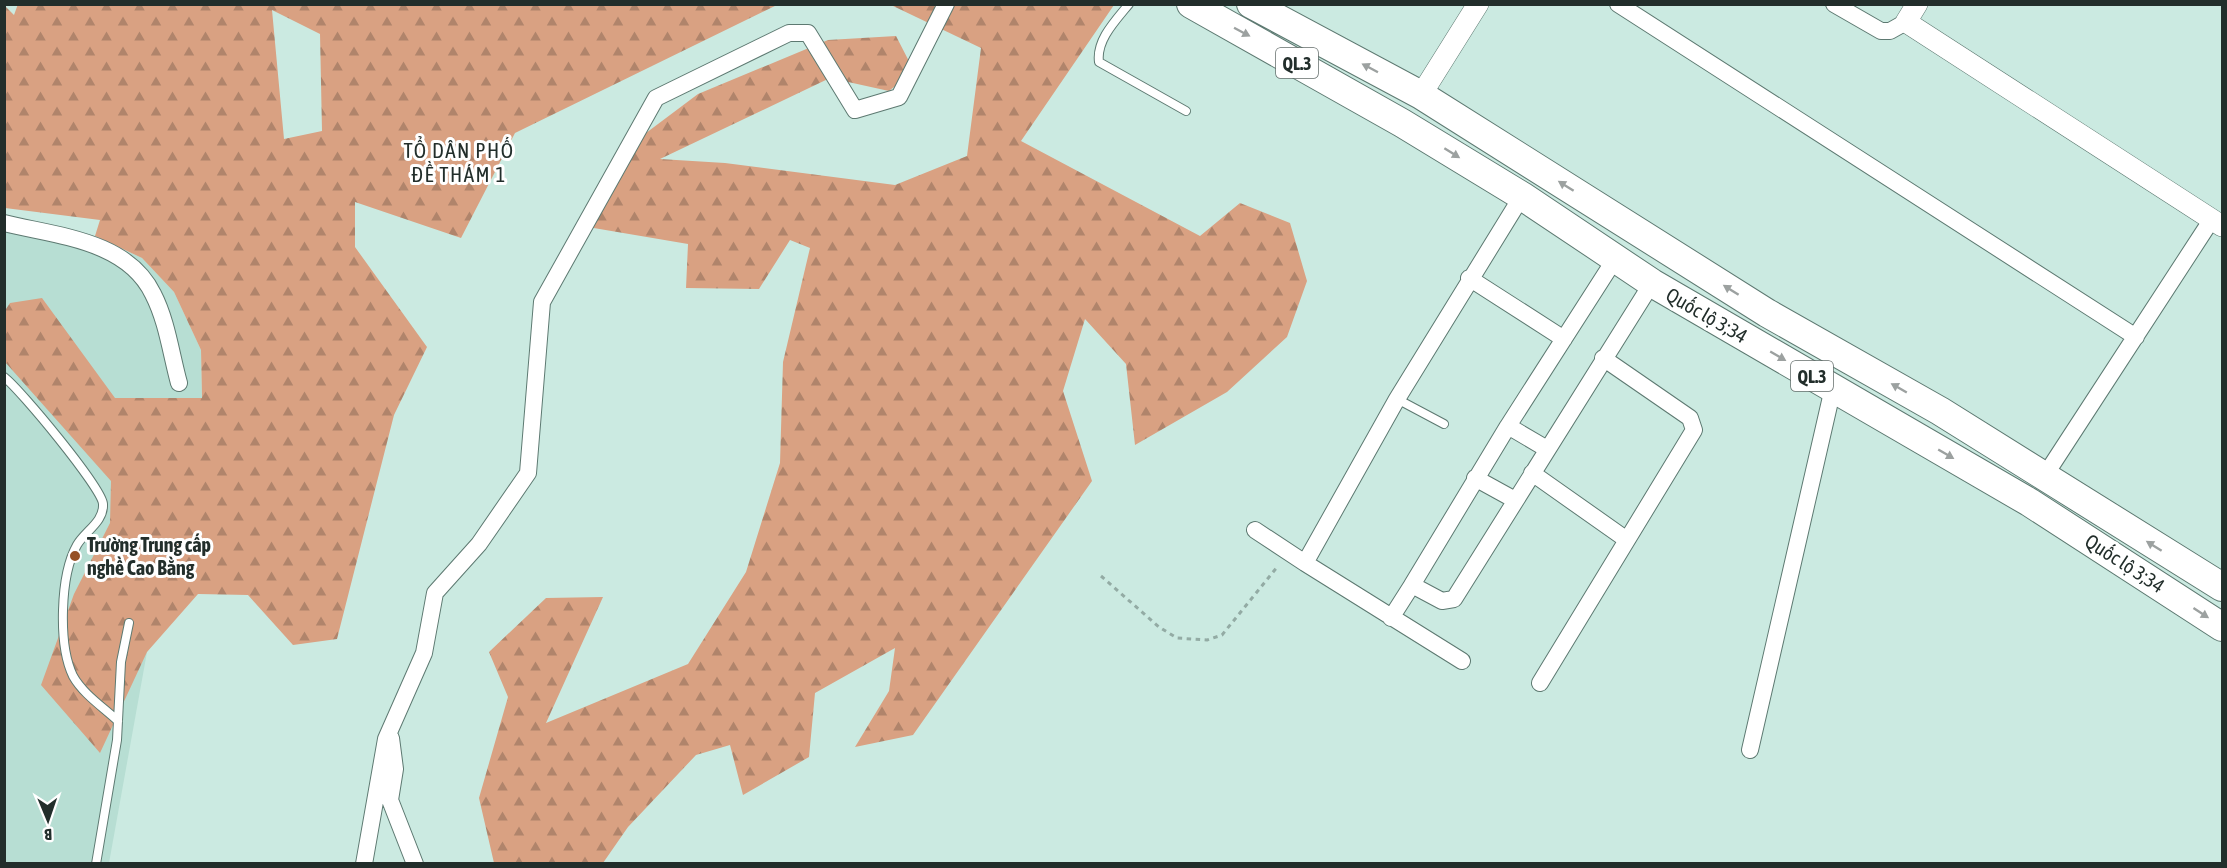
<svg xmlns="http://www.w3.org/2000/svg" width="2227" height="868" viewBox="0 0 2227 868" font-family="'Asap Condensed',sans-serif">
	<style>
		.built { fill: #b7ded3 }
		.forest { fill: url(#forest-firs); fill-rule: evenodd }
		.lines { fill: none; stroke-linecap: round; stroke-linejoin: round }
		.service-casing { stroke: #5d7971; stroke-width: 10 }
		.minor-casing { stroke: #5d7971; stroke-width: 18 }
		.tertiary-casing { stroke: #5d7971; stroke-width: 22 }
		.trunk-casing { stroke: #5d7971; stroke-width: 30 }
		.path { stroke: #93aba4; stroke-width: 3; stroke-dasharray: 4.5 4.5; stroke-linecap: butt }
		.service { stroke: #fff; stroke-width: 8 }
		.minor { stroke: #fff; stroke-width: 16 }
		.tertiary { stroke: #fff; stroke-width: 21 }
		.trunk { stroke: #fff; stroke-width: 28 }
		.oneway { fill: #9ca1a0 }
		.poi-dot { fill: #965126; stroke: #fff; stroke-width: 2 }
		.labels { text-anchor: middle; dominant-baseline: central; stroke-width: 6; stroke-linejoin: round; paint-order: stroke }
		.shield { fill: #fff; stroke: #646d6b; stroke-width: 1.5 }
		.shield-label { font-size: 18px; font-weight: bold; fill: #222e2b }
		.street-label { font-size: 20px; fill: #222e2b; stroke: #fff }
		.poi-label { font-size: 20px; font-weight: bold; fill: #222e2b; stroke: #fff; text-anchor: start }
		.neighbourhood-label { font-size: 21px; letter-spacing: 1.5px; fill: #222e2b; stroke: #fff }
	</style>
	<defs>
		<pattern id="forest-firs" width="22" height="20" patternUnits="userSpaceOnUse" patternTransform="scale(1.5)"><rect width="22" height="20" fill="#d9a182"/><path d="M5 1l3.5 6h-7zM16 11l3.5 6h-7z" fill="#b0846b"/></pattern>
	</defs>
	<rect width="100%" height="100%" fill="#cbeae1"/>
	<path class="built" d="M4 220 95 236 142 258 174 292 201 350 203 461 147 652 109 863H5Z"/>
	<path class="forest" d="M18 4 777 5 515 133 461 238 355 202V247L427 347 394 415 337 639 293 645 248 595 198 594 147 652 100 753 41 685 74 594 110 523 111 481 5 362 4 312 10 303 42 298 115 398H202L201 350 174 292 142 258 95 236 100 220 5 208V6L14 15ZM272 10 320 34 322 131 284 139Z
		M891 5H1114L1021 141 1200 236 1240 203 1290 223 1307 281 1287 337 1227 392 1135 445 1126 364 1085 319 1063 391 1092 481 913 735 855 747 889 691 895 648 815 693 809 757 743 795 730 745 696 755 628 827 603 863H494L479 798 508 697 489 652 546 598 603 597 546 723 688 664 746 572 780 463 783 362 810 248 790 240 759 289 686 288 688 244 576 225 626 148 698 94 828 40 896 36 914 71 889 91 830 78 660 159 725 163 895 185 967 156 981 48Z"/>
	<g class="lines">
		<defs>
			<path id="service" d="M1129 4C1116 20 1096 40 1099 62L1186 111
				M4 377C20 389 102 488 103 504 104 522 85 531 77 545 60 575 58 645 73 676 83 694 103 707 118 721
				M1397 399 1444 424
				M96 864 117 740 121 662 129 623"/>
			<path id="minor" d="M1618 4 2136 337
				M1834 4 1881 31H1890L1906 22
				M4 223C56 236 127 240 153 294 167 321 171 354 179 383
				M1469 278 1564 339
				M1508 426 1547 449
				M1532 473 1627 540
				M2044 477 2212 219
				M1475 478 1515 500
				M1255 530 1305 563
				M1412 585 1508 426 1615 259
				M1391 618 1412 585 1442 601 1454 599 1652 283
				M1462 661 1305 563 1397 399 1522 196
				M1540 683 1694 430 1690 418 1603 358
				M391 738 395 769 390 800 415 864
				M1750 750 1833 388
				M364 864 386 739 424 653 435 593 479 544 528 473 542 302 656 98 789 33H808L855 110 899 97 946 4"/>
			<path id="tertiary" d="M1917 4 1906 22 2222 226
				M1421 95 1478 4"/>
			<path id="trunk" d="M1191 4 1402 123 1522 196 1652 283 2029 502 2222 627
				M1251 4 1421 95 1767 313 1940 411 2222 587"/>
		</defs>
		<use href="#service" class="service-casing"/>
		<use href="#minor" class="minor-casing"/>
		<use href="#tertiary" class="tertiary-casing"/>
		<use href="#trunk" class="trunk-casing"/>
		<path class="path" d="M1101 576 1159 627 1177 638 1207 640 1222 635 1278 566"/>
		<use href="#service" class="service"/>
		<use href="#minor" class="minor"/>
		<use href="#tertiary" class="tertiary"/>
		<use href="#trunk" class="trunk"/>
	</g>
	<defs><path id="oneway-solid" d="M-6-.8H1V-3.2L6.5 0L1 3.2V.8H-6Z" transform="scale(1.5)"/></defs>
	<g class="oneway">
		<use href="#oneway-solid" transform="translate(1242 32) rotate(28)"/>
		<use href="#oneway-solid" transform="translate(1370 68) rotate(-152)"/>
		<use href="#oneway-solid" transform="translate(1452 153) rotate(32)"/>
		<use href="#oneway-solid" transform="translate(1566 186) rotate(-148)"/>
		<use href="#oneway-solid" transform="translate(1731 290) rotate(-148)"/>
		<use href="#oneway-solid" transform="translate(1778 356) rotate(30)"/>
		<use href="#oneway-solid" transform="translate(1899 388) rotate(-150)"/>
		<use href="#oneway-solid" transform="translate(1946 454) rotate(30)"/>
		<use href="#oneway-solid" transform="translate(2154 546) rotate(-148)"/>
		<use href="#oneway-solid" transform="translate(2201 613) rotate(33)"/>
	</g>
	<circle class="poi-dot" cx="75" cy="556" r="6"/>
	<g class="labels">
		<g class="shield">
			<rect x="1276" y="48" width="42" height="30" rx="4.5"/>
			<rect x="1791" y="361" width="42" height="30" rx="4.5"/>
		</g>
		<g class="shield-label">
			<text x="1297" y="63">QL.3</text>
			<text x="1812" y="376">QL.3</text>
		</g>
		<g class="street-label">
			<text transform="translate(1707 315) rotate(30)">Quốc lộ 3;34</text>
			<text transform="translate(2125 563) rotate(33)">Quốc lộ 3;34</text>
		</g>
		<g class="poi-label">
			<text x="87" y="544">Trường Trung cấp<tspan x="87" dy="23">nghề Cao Bằng</tspan></text>
		</g>
		<g class="neighbourhood-label">
			<text x="459" y="150">TỔ DÂN PHỐ<tspan x="459" dy="24">ĐỀ THÁM 1</tspan></text>
		</g>
	</g>
	<rect width="2227" height="868" fill="none" stroke="#222e2b" stroke-width="12"/>
	<g transform="translate(48 820) rotate(178)" stroke="#ffffff" stroke-width="4.5" paint-order="stroke">
	<path d="M0-4.5L10 22L0 15L-10 22Z" fill="#222e2b"/>
	<text y="-9" font-size="16" font-weight="bold" text-anchor="middle" fill="#222e2b">B</text>
	</g>
</svg>
